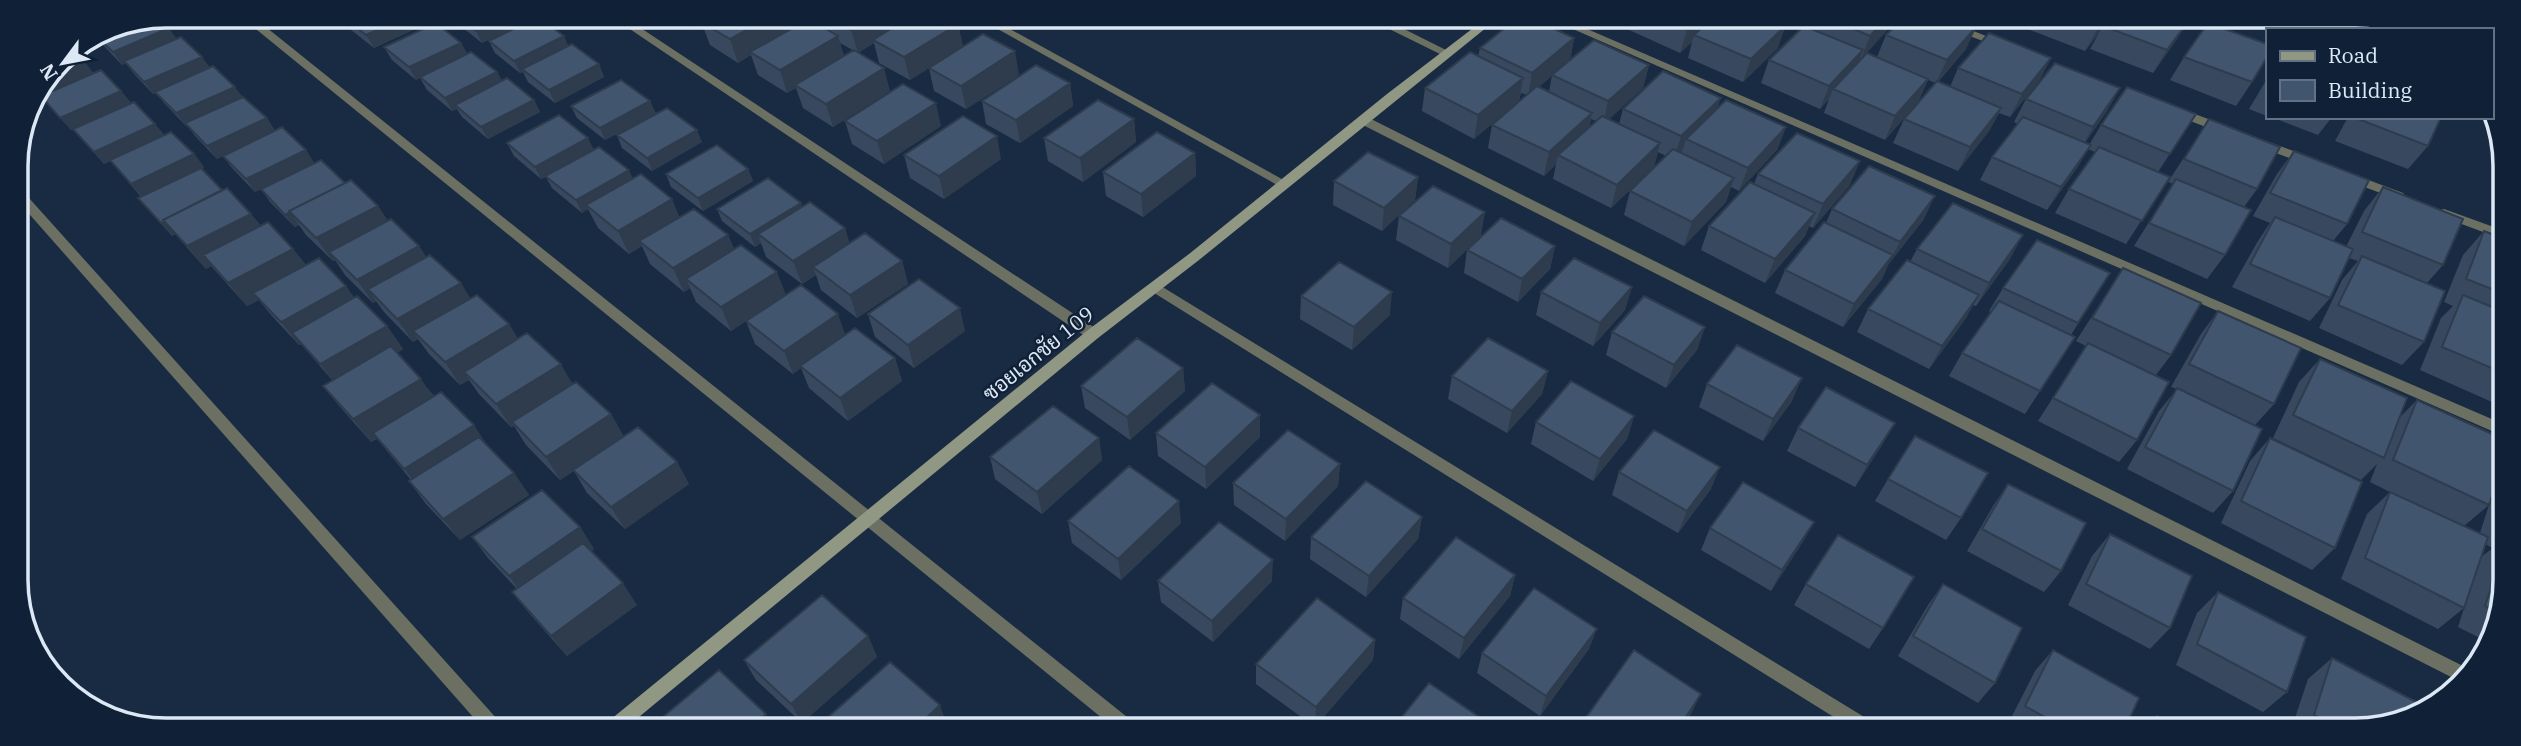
<svg xmlns="http://www.w3.org/2000/svg" width="2521" height="746" viewBox="0 0 2521 746" font-family="'IBM Plex Serif',Sarabun,serif">
	<style>
		.lines { fill: none; stroke-linecap: round; stroke-linejoin: round }
		.street { fill: #6b7062; fill-rule: evenodd }
		.secondary { fill: #909782; fill-rule: evenodd }
		.wall { fill: #38495f; fill-rule: evenodd }
		.shaded-wall { fill: #2e3c4d }
		.building { fill: #41556e; stroke: #2e3c4d; stroke-width: 2 }
		.labels { text-anchor: middle; dominant-baseline: central; stroke-width: 5; stroke-linejoin: round; paint-order: stroke }
		.street-label { font-size: 21px; fill: #dce8f6; stroke: #102137 }
		.rim { fill: none; stroke: #dce8f6; stroke-width: 3.5 }
	</style>
	<rect width="100%" height="100%" fill="#192b42"/>
	<g class="lines">
		<path class="street" d="M240 16H252L1132 721 1134 727H1113Z
			M612 17H624L1098 330 1100 334 1098 338H1088Z
			M978 18H990L1289 183 1283 187 1279 186Z
			M1367 18H1382L1452 53 1446 56 1442 55Z
			M1550 19H1564L2501 423V435Z
			M1932 20H1946L2006 44 2000 47 1996 46 1933 22Z
			M2176 107 2227 126 2229 129 2227 132H2219L2172 114 2170 111Z
			M1363 116 1367 117 2469 669 2459 681 1359 123 1357 120Z
			M2261 139 2312 158 2314 161 2308 165 2257 146 2255 143Z
			M2350 173 2403 193 2405 196 2399 200 2346 180 2344 177 2346 174Z
			M16 187 20 188 498 720 501 726H481L16 199Z
			M2444 209 2502 230V239L2440 216 2438 213 2440 210Z
			M1156 283 1874 723 1877 729H1853L1151 291 1149 288 1151 285Z"/>
		<path class="secondary" d="M1485 19H1497L1199 260 1098 338 628 726H608L610 720 1088 330 1189 254 1387 94Z"/>
	</g>
	<path class="wall" d="M334 16H420L424 25 374 48 350 29 345 20 340 22Z
		M454 16 530 17 531 20 482 43 458 24Z
		M671 17H790L794 27 816 23 806 17 946 18 958 24 963 47 1019 75 966 109 934 91 929 68 910 80 879 63 874 43 858 53 840 43 844 56 890 91 833 127 803 108 796 88 787 93 758 75 751 55 738 63 710 45 702 24 692 30ZM824 19 827 29 816 23Z
		M1629 19H1774L1778 48 1743 82 1688 58 1692 42 1680 53 1627 29Z
		M1781 19H1803L1796 26Z
		M1810 19 1894 20 1892 25 1861 59 1860 58 1858 63 1877 57 1886 35 1966 49 1938 82 1950 87 1958 68 2051 58 2039 81 2010 117 1999 113 1989 131 1958 171 1893 143 1904 119 1936 83 1928 80 1918 102 1885 140 1824 113 1829 99 1820 109 1761 83 1769 60 1807 27Z
		M2029 20H2189L2177 39 2153 73 2090 49 2099 33 2085 51 2025 28Z
		M109 27 177 39 267 118 275 131 306 150 314 163 378 206 388 221 419 246 426 257 461 283 470 299 509 324 518 339 611 414 624 437 677 462 689 484 625 529 587 493 574 471 560 480 526 445 514 426 511 427 479 394 469 380 460 385 429 354 418 339 413 342 384 312 376 301 373 303 345 275 335 260 333 261 306 235 299 225 295 227 270 202 261 189 255 192 232 168 223 156 217 159 195 136 187 125 186 126 165 104 156 93 153 94 134 74 126 63 122 65 103 45 96 36Z
		M1574 38 1570 61 1649 65 1643 88 1609 119 1619 124 1623 109 1717 108 1786 127 1777 150 1739 191 1731 187 1726 202 1684 246 1624 215 1630 191 1666 156 1658 152 1654 167 1611 208 1553 179 1556 164 1544 176 1488 148 1492 125 1527 95 1521 93 1519 101 1474 139 1422 111 1425 88 1478 57 1480 48ZM1552 75 1549 92 1539 87ZM1591 119 1596 121 1589 128Z
		M489 41 569 46 599 64 604 77 555 103 528 82 523 72 520 73 495 53Z
		M461 43 467 54 497 72 502 81 534 100 540 112 488 139 462 117 457 109 452 111 427 90 420 78 416 80 392 60 384 47Z
		M2184 57 2252 82 2236 106 2170 80Z
		M60 59 94 73 121 91 131 103 155 124 164 135 194 154 204 167 202 168 222 190 251 214 261 226 293 249 306 265 346 286 354 298 387 326 403 349 397 353 434 396 489 448 514 473 529 495 460 540 426 504 409 481 411 480 377 439 371 442 341 408 323 386 332 380 301 344 299 345 272 316 259 300 247 306 211 266 206 269 175 234 172 236 138 198 141 197 111 161 104 164 73 129 71 130 42 97 36 100 34 98Z
		M2267 79V116L2249 109Z
		M1070 83 1073 106 1020 143 986 124 982 101Z
		M2120 88 2107 111 2085 143 2089 145 2101 125 2196 114 2158 172 2170 177 2126 244 2055 213 2069 189 2095 152 2088 149 2077 168 2047 210 1980 180 1992 157 2018 124 2014 122 2026 99Z
		M650 101 656 114 605 140 577 118 571 106Z
		M2271 117H2332L2318 135Z
		M2348 117H2441L2428 146 2408 169 2335 141Z
		M1134 119 1136 142 1083 182 1048 161 1044 138Z
		M2209 119 2257 189 2244 207 2225 255 2207 279 2134 246 2173 184 2168 182Z
		M845 121 941 126 884 164 852 144Z
		M617 135 702 142 652 171 622 148Z
		M507 143 594 150 633 178 680 217 728 235 734 249 785 295 845 334 895 358 902 381 848 421 809 388 801 368 793 374 755 344 746 321 731 331 696 302 690 288 684 292 650 264 642 246 629 254 598 228 588 209 582 213 552 188 546 177 541 179 514 156Z
		M2294 151 2347 224 2333 241 2346 247 2364 211 2383 187 2443 265 2427 283 2424 342 2402 365 2319 328 2342 280 2358 261 2349 258 2330 298 2310 321 2232 287 2258 241 2270 223 2253 216 2277 174Z
		M1195 153 1196 176 1143 217 1106 196 1103 172Z
		M904 155 1001 159 944 199 910 178Z
		M748 169 753 181 703 211 671 187 666 174Z
		M1758 174 1850 185 1813 228 1809 226 1805 236 1765 283 1701 250 1709 226 1754 184Z
		M1418 177 1415 200 1382 231 1333 205 1334 181Z
		M802 206 845 228 849 243 902 261 908 284 857 318 821 290 816 275 802 284 766 257 761 243 755 247 722 221 717 209Z
		M1832 209 1924 219 1888 265 1882 279 1843 327 1775 293 1785 270 1826 223Z
		M1399 216 1481 236 1448 268 1396 240Z
		M2484 231 2502 238 2501 406 2420 370 2441 318 2453 306 2444 302 2463 255Z
		M1555 246 1550 269 1518 302 1464 273 1467 250Z
		M1917 249 2010 259 1976 306 1973 305 1966 318 1929 369 1857 332 1868 309 1910 262Z
		M2123 268 2171 355 2156 375 2137 440 2119 462 2038 421 2086 346 2076 341Z
		M2110 273 2071 335 2040 391 2025 414 1949 376 1962 353 1991 312 1989 311 2003 288Z
		M1632 287 1625 310 1593 346 1536 315 1541 292Z
		M1301 296 1390 315 1352 350 1300 319Z
		M2218 311 2274 404 2255 425 2233 491 2213 513 2127 469 2159 411 2177 389 2171 387 2201 334Z
		M868 314 965 331 914 368 875 337Z
		M1705 327 1697 350 1666 388 1606 355 1612 332Z
		M2320 359 2399 418 2417 400 2489 505 2464 526 2480 533 2498 477 2501 475 2500 619 2486 641 2458 627 2464 608 2438 629 2341 579 2367 514 2390 492 2370 482 2377 464 2361 480 2273 438 2299 382ZM2485 544 2493 548 2481 557Z
		M1183 368 1185 391 1130 440 1085 408 1081 386Z
		M1548 371 1542 394 1507 433 1448 399 1452 376Z
		M1707 384 1792 401 1763 441 1699 407Z
		M1634 416 1627 439 1593 481 1531 444 1536 422Z
		M1895 423 1882 445 1855 487 1787 451 1798 428Z
		M1156 433 1260 437 1206 489 1158 456Z
		M1099 438 1102 460 1042 514 995 479 990 457Z
		M2270 438 2335 548 2312 570 2221 523 2250 461Z
		M1340 464 1338 486 1285 541 1234 505 1233 483Z
		M1619 472 1711 489 1678 533 1612 495Z
		M1888 479 1961 518 1946 540 1875 501Z
		M2008 484 2061 571 2044 592 1967 551 1993 506Z
		M1422 517 1418 539 1366 597 1310 559 1311 537Z
		M1068 521 1181 523 1121 580 1072 543Z
		M1814 522 1802 543 1771 591 1701 550 1710 528Z
		M580 527 594 549 591 551 637 605 567 656 529 613 512 592 517 589 488 558 472 537Z
		M2110 534 2170 628 2150 649 2068 605 2092 556Z
		M1515 575 1510 596 1459 659 1400 619 1403 598Z
		M1158 581H1272L1213 642 1161 602Z
		M1806 584 1883 628 1869 649 1794 605Z
		M1943 584 1995 683 1978 703 1898 656 1928 605Z
		M2218 592 2287 692 2263 712 2176 665 2197 613Z
		M868 636 877 657 802 723 756 680 744 660Z
		M1375 640 1373 660 1315 727 1256 684V664Z
		M1589 649 1540 716 1477 673 1482 653Z
		M2053 650 2125 729H2013L2007 726 2035 671Z
		M2332 658 2364 730H2291L2308 679Z
		M1691 714 1681 729 1581 728 1585 719Z
		M2157 716 2182 730 2142 729Z"/>
	<path class="shaded-wall" d="M337 16H353H343L345 20 340 22Z
		M408 16H420L424 25 374 48 366 35Z
		M506 17H530L531 20 482 43 476 31Z
		M687 17H716L701 22 702 24 692 30Z
		M769 17H790L794 30 750 52 751 55 738 63 730 39Z
		M815 17H823L824 19 816 23Z
		M872 17H911L873 40 874 43 858 53 851 30Z
		M1699 19H1717L1694 35 1692 42 1680 53 1687 30Z
		M1885 20H1894L1892 25 1861 59 1870 36Z
		M2104 20H2109L2103 26 2099 33 2085 51 2098 28Z
		M2189 20 2177 39 2153 73 2167 50Z
		M958 24 963 47 910 80 904 57Z
		M1786 25 1778 48 1743 82 1751 59Z
		M1977 26 1966 49 1936 83 1947 60Z
		M169 28 178 41 122 65 113 52Z
		M564 36 570 49 522 69 523 72 520 73 514 61Z
		M838 36 845 59 795 85 796 88 787 93 780 70Z
		M1574 38 1570 61 1528 96 1532 73Z
		M461 43 468 55 416 80 409 67Z
		M1863 50 1854 73 1833 89 1829 99 1820 109 1829 86Z
		M1015 51 1019 75 966 109 961 86Z
		M202 57 211 69 153 94 144 82Z
		M2051 58 2039 81 2010 117 2022 94Z
		M85 62 95 75 36 100 34 98 48 78Z
		M599 64 604 77 555 103 549 90Z
		M1649 65 1643 88 1603 125 1608 101Z
		M884 68 890 91 833 127 826 104Z
		M497 72 504 85 455 105 457 109 452 111 445 98Z
		M1523 78 1519 101 1474 139 1478 115Z
		M1928 79 1918 102 1885 140 1895 116Z
		M1070 83 1073 106 1020 143 1016 120Z
		M235 87 244 99 186 126 176 113Z
		M2120 88 2107 111 2080 150 2093 127Z
		M121 91 131 104 71 130 60 118Z
		M1721 98 1713 121 1686 139 1682 152 1674 160 1681 136Z
		M534 100 540 112 488 139 481 127Z
		M650 101 656 114 605 140 600 128Z
		M936 103 941 126 884 164 877 141Z
		M2001 108 1989 131 1958 171 1970 147Z
		M1592 113 1587 136 1558 155 1556 164 1544 176 1549 152Z
		M267 118 275 131 217 159 207 146Z
		M1134 119 1136 142 1083 182 1080 158Z
		M155 124 165 137 104 164 94 152Z
		M1786 127 1777 150 1739 191 1748 168Z
		M697 130 702 142 652 171 647 158Z
		M997 136 1001 159 944 199 939 176Z
		M588 138 594 150 541 179 535 167Z
		M1660 143 1654 167 1611 208 1617 185Z
		M2091 145 2077 168 2047 210 2061 187Z
		M306 150 314 163 255 192 246 179Z
		M1195 153 1196 176 1143 217 1141 194Z
		M194 154 204 167 142 197 131 184Z
		M1860 161 1850 185 1813 228 1823 204Z
		M748 169 753 181 703 211 698 198Z
		M629 170 635 183 586 205 588 209 582 213 576 200Z
		M1418 177 1415 200 1382 231 1384 208Z
		M1734 178 1726 202 1684 246 1692 222Z
		M1935 196 1924 219 1888 265 1882 279 1843 327 1854 304 1893 255 1900 242Z
		M672 199 682 223 639 241 642 246 629 254 618 231Z
		M801 203 805 216 758 234 761 243 755 247 750 234Z
		M378 206 393 229 329 252 335 260 333 261 316 238Z
		M290 212 299 225 295 227 285 215Z
		M1485 212 1481 236 1448 268 1451 244Z
		M1815 213 1805 236 1765 283 1775 259Z
		M251 214 269 237 203 255 211 266 206 269 187 246Z
		M164 222 175 234 172 236 161 223Z
		M845 228 852 251 813 267 816 275 802 284 793 261Z
		M728 235 738 258 686 279 690 288 684 292 673 268Z
		M2023 235 2010 259 1976 306 1989 283Z
		M419 246 434 269 368 289 376 301 373 303 357 280Z
		M1555 246 1550 269 1518 302 1522 279Z
		M293 249 311 272 253 293 259 300 247 306 228 283Z
		M902 261 908 284 857 318 850 295Z
		M777 272 786 295 731 331 721 307Z
		M461 283 475 306 413 331 418 339 413 342 397 319Z
		M346 286 363 310 292 333 301 344 299 345 281 322Z
		M1632 287 1625 310 1593 346 1600 323Z
		M1392 292 1390 315 1352 350 1354 327Z
		M1979 295 1966 318 1929 369 1942 346Z
		M960 308 965 331 914 368 908 345Z
		M838 314 846 337 800 366 801 368 793 374 784 351Z
		M509 324 523 347 464 372 469 380 460 385 445 362Z
		M387 326 403 349 338 387 320 364Z
		M1705 327 1697 350 1666 388 1674 365Z
		M895 358 902 381 848 421 840 398Z
		M561 364 574 387 512 422 514 426 511 427 496 404Z
		M1183 368 1185 391 1130 440 1127 417Z
		M1548 371 1542 394 1507 433 1512 411Z
		M1802 378 1792 401 1763 441 1773 419Z
		M421 379 437 402 371 442 353 419Z
		M611 414 624 437 560 480 546 457Z
		M1260 415V437L1206 489 1205 467Z
		M1634 416 1627 439 1593 481 1600 459Z
		M1895 423 1882 445 1855 487 1867 465Z
		M474 425 489 448 422 491 404 469Z
		M1099 438 1102 460 1042 514 1037 492Z
		M677 462 689 484 625 529 611 507Z
		M1340 464 1338 486 1285 541 1286 519Z
		M1720 467 1711 489 1678 533 1687 511Z
		M514 473 529 495 460 540 443 519Z
		M1179 501 1181 523 1121 580 1118 559Z
		M1422 517 1418 539 1366 597 1369 576Z
		M1814 522 1802 543 1771 591 1782 570Z
		M580 527 594 549 525 598 509 576Z
		M1273 560 1272 581 1213 642 1212 621Z
		M1515 575 1510 596 1459 659 1464 638Z
		M623 583 637 605 567 656 551 636Z
		M1597 629 1589 649 1540 716 1546 696Z
		M868 636 877 657 802 723 791 704Z
		M1375 640 1373 660 1315 727 1316 707Z
		M1701 694 1691 714 1681 729H1678Z
		M940 705 947 725 945 727H917Z
		M766 714 773 727H752Z"/>
	<path class="building" d="M343 16H408L366 35Z
		M458 16 506 17 476 31Z
		M158 17 169 28 113 52 96 36 109 27Z
		M538 17 564 36 514 61 489 41Z
		M711 17H769L730 39 701 22Z
		M830 17H872L851 30Z
		M910 17 946 18 958 24 904 57 873 40Z
		M809 19 838 36 780 70 750 52Z
		M1516 19H1533L1574 38 1532 73 1480 48Z
		M1662 19H1699L1687 30Z
		M1711 19H1774L1786 25 1751 59 1694 35Z
		M1830 19 1885 20 1870 36Z
		M1901 20H1962L1977 26 1947 60 1886 35Z
		M2077 20H2104L2098 28Z
		M2107 20H2189L2167 50 2103 26Z
		M436 23 461 43 409 67 384 47Z
		M2208 23 2267 44V57L2252 82 2184 57Z
		M1804 26 1863 50 1829 86 1769 60Z
		M1989 33 2051 58 2022 94 1958 68Z
		M983 34 1015 51 961 86 929 68Z
		M181 37 202 57 144 82 124 61Z
		M1594 40 1649 65 1608 101 1552 75Z
		M572 44 599 64 549 90 522 69Z
		M74 50 85 62 48 78 60 59Z
		M854 50 884 68 826 104 795 85Z
		M471 52 497 72 445 98 420 77Z
		M1470 52 1523 78 1478 115 1425 88Z
		M1867 53 1928 79 1895 116 1833 89Z
		M2055 63 2120 88 2093 127 2026 99Z
		M1036 65 1070 83 1016 120 982 101Z
		M213 66 235 87 176 113 155 92Z
		M101 70 121 91 60 118 41 96Z
		M1663 71 1721 98 1681 136 1623 109Z
		M507 78 534 100 481 127 455 105Z
		M621 80 650 101 600 128 571 106Z
		M1937 81 2001 108 1970 147 1904 119Z
		M903 84 936 103 877 141 845 121Z
		M1537 86 1592 113 1549 152 1492 125Z
		M2127 87 2196 114 2170 154 2101 125Z
		M243 97 267 118 207 146 185 123Z
		M1098 100 1134 119 1080 158 1044 138Z
		M1726 100 1786 127 1748 168 1686 139Z
		M134 102 155 124 94 152 73 129Z
		M667 108 697 130 647 158 617 135Z
		M559 115 588 138 535 167 507 143Z
		M963 116 997 136 939 176 904 155Z
		M1602 116 1660 143 1617 185 1558 155Z
		M2023 117 2091 145 2061 187 1992 157Z
		M2353 117H2441L2428 146Z
		M2209 119 2280 147 2257 189 2184 159Z
		M282 127 306 150 246 179 223 156Z
		M171 132 194 154 131 184 110 160Z
		M1157 132 1195 153 1141 194 1103 172Z
		M1797 133 1860 161 1823 204 1758 174Z
		M717 145 748 169 698 198 666 174Z
		M599 147 629 170 576 200 545 176Z
		M2099 147 2170 177 2142 221 2069 189Z
		M1673 149 1734 178 1692 222 1630 191Z
		M2294 151 2369 180 2347 224 2270 193Z
		M1368 152 1418 177 1384 208 1334 181Z
		M321 160 345 183 289 211 290 212 285 215 261 189Z
		M1869 166 1935 196 1900 242 1832 209Z
		M201 168 222 190 163 220 165 222 161 223 138 198Z
		M641 174 672 199 618 231 586 205Z
		M768 178 801 203 750 234 717 209Z
		M2176 179 2251 210 2225 255 2149 223Z
		M351 180 378 206 316 238 289 211Z
		M1750 182 1815 213 1775 259 1709 226Z
		M1433 186 1485 212 1451 244 1399 216Z
		M2383 187 2463 219 2443 265 2362 232Z
		M227 188 251 214 187 246 163 220Z
		M810 202 845 228 793 261 758 234Z
		M1953 203 2023 235 1989 283 1917 249Z
		M694 209 728 235 673 268 639 241Z
		M2275 217 2353 249 2330 298 2250 264Z
		M1501 218 1555 246 1522 279 1467 250Z
		M391 219 419 246 357 280 329 252Z
		M268 222 293 249 228 283 203 255Z
		M1824 222 1893 255 1854 304 1785 270Z
		M2484 231 2502 238V293L2466 279Z
		M865 233 902 261 850 295 813 267Z
		M2037 240 2110 273 2078 323 2003 288Z
		M741 245 777 272 721 307 686 279Z
		M430 255 461 283 397 319 368 289Z
		M2362 256 2445 291 2424 342 2338 305Z
		M319 258 346 286 281 322 253 293Z
		M1574 258 1632 287 1600 323 1541 292Z
		M1907 260 1979 295 1942 346 1868 309Z
		M1339 262 1392 292 1354 327 1301 296Z
		M2123 268 2201 303 2171 355 2092 318Z
		M919 279 960 308 908 345 868 314Z
		M801 285 838 314 784 351 746 321Z
		M477 295 509 324 445 362 413 331Z
		M2463 295 2502 311 2501 372 2442 347Z
		M357 296 387 326 320 364 292 333Z
		M1644 296 1705 327 1674 365 1612 332Z
		M1999 301 2075 337 2040 391 1962 353Z
		M2218 311 2301 348 2274 404 2189 364Z
		M855 328 895 358 840 398 800 366Z
		M527 333 561 364 496 404 464 372Z
		M1137 338 1183 368 1127 417 1081 386Z
		M1488 338 1548 371 1512 411 1452 376Z
		M2088 343 2169 382 2137 440 2053 398Z
		M1737 345 1802 378 1773 419 1707 384Z
		M391 346 421 379 353 419 323 386Z
		M2320 359 2407 398 2384 458 2293 415Z
		M1571 381 1634 416 1600 459 1536 422Z
		M576 382 611 414 546 457 512 422Z
		M1212 383 1260 415 1205 467 1156 433Z
		M1826 387 1895 423 1867 465 1798 428Z
		M2177 388 2262 429 2233 491 2145 447Z
		M441 392 474 425 404 469 373 433Z
		M2417 400 2501 438V469L2489 505 2393 460Z
		M1053 406 1099 438 1037 492 990 457Z
		M638 427 677 462 611 507 573 470Z
		M1288 430 1340 464 1286 519 1233 483Z
		M1654 430 1720 467 1687 511 1619 472Z
		M1915 436 1988 473 1961 518 1888 479Z
		M479 437 514 473 443 519 409 481Z
		M2270 438 2362 482 2335 548 2241 501Z
		M1129 466 1179 501 1118 559 1068 521Z
		M1366 481 1422 517 1369 576 1311 537Z
		M1743 482 1814 522 1782 570 1710 528Z
		M2008 484 2086 523 2061 571 1982 529Z
		M542 490 580 527 509 576 472 537Z
		M2390 492 2488 537 2464 608 2365 558Z
		M1219 522 1273 560 1212 621 1158 581Z
		M2110 534 2192 576 2170 628 2086 584Z
		M1838 535 1914 577 1883 628 1806 584Z
		M1456 537 1515 575 1464 638 1403 598Z
		M583 543 623 583 551 636 512 592Z
		M2501 557 2500 614 2485 606Z
		M1943 584 2022 628 1995 683 1913 636Z
		M1534 588 1597 629 1546 696 1482 653Z
		M2218 592 2306 637 2287 692 2197 644Z
		M822 595 868 636 791 704 744 660Z
		M1317 598 1375 640 1316 707 1256 664Z
		M1634 650 1701 694 1678 729 1598 728 1585 719Z
		M2053 650 2139 698 2125 729H2066L2025 706Z
		M2332 658 2424 706 2364 730H2342L2314 715Z
		M890 662 940 705 917 727H817Z
		M719 670 766 714 752 727 652 726Z
		M1429 683 1494 727 1493 728H1393Z
		M2157 716 2182 730H2151Z
		M1736 719 1751 729H1730Z
		M966 721 973 727H960Z"/>
	<g class="labels">
		<g class="street-label">
			<text transform="translate(1038 353) rotate(-39)">ซอยเอกชัย 109</text>
		</g>
	</g>
	<path d="M0 0H2521V746H0ZM166 28H2355A138 138 0 0 1 2493 166V580A138 138 0 0 1 2355 718H166A138 138 0 0 1 28 580V166A138 138 0 0 1 166 28Z" fill="#102137" fill-rule="evenodd"/>
	<path class="rim" d="M166 28H2355A138 138 0 0 1 2493 166V580A138 138 0 0 1 2355 718H166A138 138 0 0 1 28 580V166A138 138 0 0 1 166 28Z"/>
	<rect x="2266" y="28" width="228" height="91" fill="#102137" stroke="#627183" stroke-width="2"/>
	<rect x="2280" y="51" width="35" height="10" fill="#909782" stroke="#627183" stroke-width="2"/>
	<text x="2328" y="63" font-size="21" fill="#dce8f6">Road</text>
	<rect x="2280" y="80" width="35" height="21" fill="#41556e" stroke="#627183" stroke-width="2"/>
	<text x="2328" y="98" font-size="21" fill="#dce8f6">Building</text>
	<g transform="translate(63 63) rotate(238)" stroke="#102137" stroke-width="5" paint-order="stroke">
	<path d="M0-5L12 26L0 18L-12 26Z" fill="#dce8f6"/>
	<text y="-10" font-size="19" font-weight="bold" text-anchor="middle" fill="#dce8f6">N</text>
	</g>
</svg>
